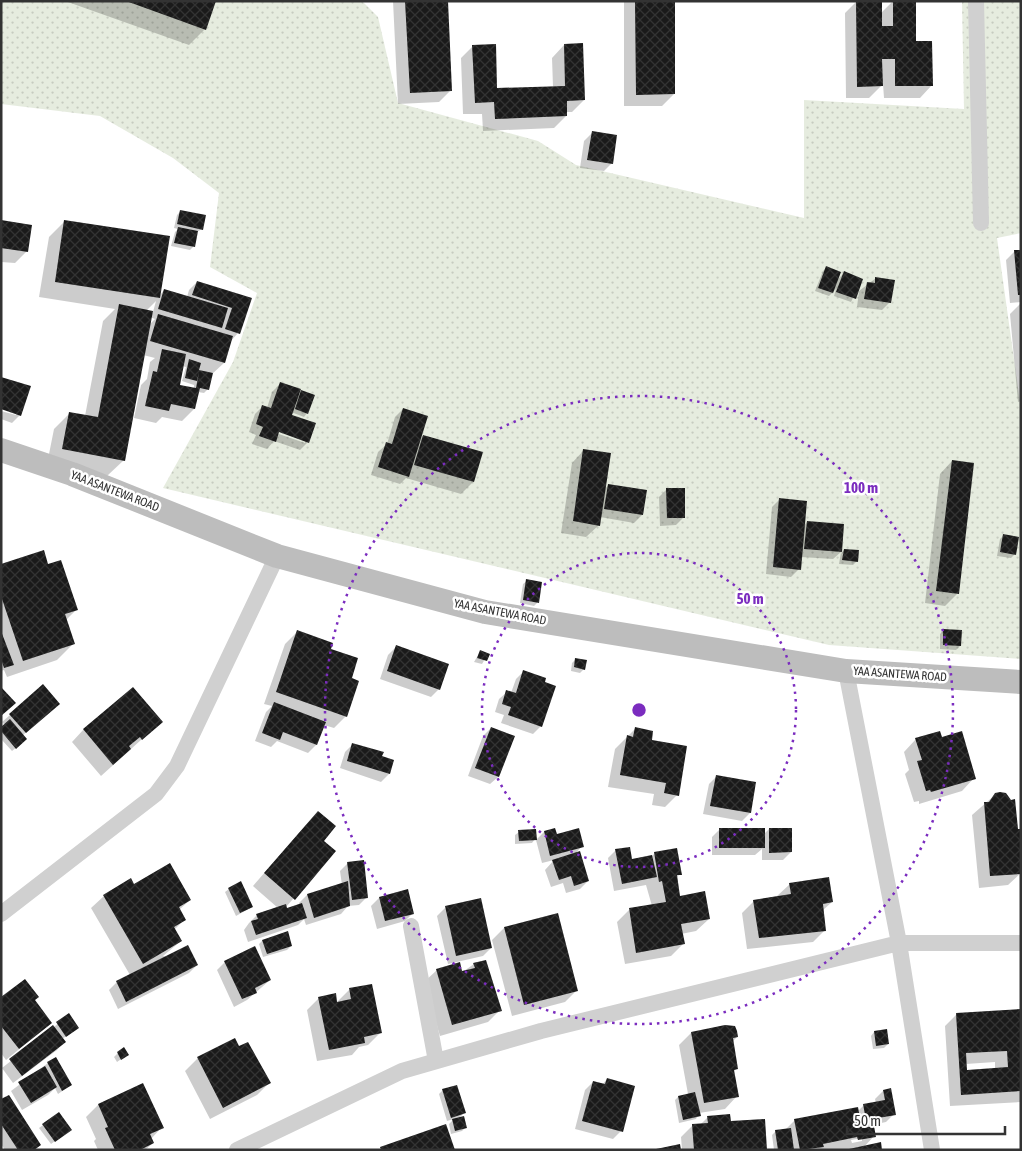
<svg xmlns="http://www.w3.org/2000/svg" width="1022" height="1151" viewBox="0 0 1022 1151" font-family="'Asap Condensed',sans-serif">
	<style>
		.grass { fill: url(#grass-dots) }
		.shadow { fill: #0003; fill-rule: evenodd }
		.building { fill: url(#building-cross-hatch); fill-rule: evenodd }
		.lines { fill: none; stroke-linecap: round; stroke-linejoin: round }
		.street { stroke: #d0d0d0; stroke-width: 16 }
		.secondary { stroke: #bdbdbd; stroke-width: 24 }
		.ring { fill: none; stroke: #7b2cbf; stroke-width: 2.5; stroke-dasharray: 2.5 5 }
		.labels { text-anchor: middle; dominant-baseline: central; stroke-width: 5; stroke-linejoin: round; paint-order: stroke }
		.street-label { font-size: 12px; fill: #333; stroke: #fff }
		.centre { fill: #7b2cbf; stroke: #fff; stroke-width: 2.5 }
		.ring-label { font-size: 15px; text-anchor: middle; font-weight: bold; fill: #7b2cbf; stroke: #fff; stroke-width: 5; stroke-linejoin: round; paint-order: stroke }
	</style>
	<defs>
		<pattern id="grass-dots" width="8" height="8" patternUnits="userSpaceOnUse" patternTransform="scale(1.25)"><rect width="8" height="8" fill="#e6ecdf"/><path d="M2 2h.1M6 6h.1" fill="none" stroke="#c6cbc0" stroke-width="1.8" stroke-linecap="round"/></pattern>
		<pattern id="building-cross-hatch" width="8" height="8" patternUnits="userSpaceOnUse" patternTransform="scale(1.25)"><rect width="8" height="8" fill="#1a1a1a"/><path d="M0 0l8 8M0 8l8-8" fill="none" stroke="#333"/></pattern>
	</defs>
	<rect width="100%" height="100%" fill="#fff"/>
	<path class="grass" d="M1 1H362L378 17 398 103 538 141 576 165 804 218V100L964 109 962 1H1021V233L997 238 1021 409V659L829 645 163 488 233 362 257 293 210 267 219 193 173 158 100 116 1 104Z"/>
	<path class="shadow" d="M65 1H215L205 29 189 45Z
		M393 1H447L451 90 439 102 398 104Z
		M624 1H674V94L662 106H624Z
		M857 1 881 13 893 1H915V43L932 85 920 98H884L883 84 869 98H846L845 13Z
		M564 45 584 100 572 112H566V116L554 128 483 131 482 114H463L461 58 473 46 496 89 553 87 552 58Z
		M592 133 612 163 604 171 580 168 584 141Z
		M181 211 202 229 197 232 194 246 190 250 171 246 175 232 178 229 174 228 177 215Z
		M1 221 27 251 15 263 1 262Z
		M65 221 160 295 164 290 187 297 189 290 197 282 237 295 238 333 230 342 224 363 211 375 208 389 204 393 198 392 194 409 182 421 162 417 156 423 134 418 141 385 147 379 150 362 155 358 143 355 124 460 107 476 47 464 54 429 70 413 85 416 103 321 115 309 39 297 49 237ZM156 301 153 312 146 311ZM150 317 155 319 149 325ZM182 366 186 367 182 381 194 385V389L178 386Z
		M1021 251V302L1010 303 1006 260 1014 252Z
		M826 268 837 280 844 273 862 280 851 302 834 296 836 289 829 296 815 291 823 271Z
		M876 278 890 302 882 310 857 307 859 291Z
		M1021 303V401L1018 402 1010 314Z
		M280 384 297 397 302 392 307 413 304 417 291 412 290 415 308 442 300 450 274 441 267 449 252 444 256 435 249 432 255 414 263 406 267 408 272 392ZM273 429 305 440V443L273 432Z
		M403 409 419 440 423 436 473 482 461 494 406 478 400 484 371 475 378 452 387 444 395 417Z
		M1 411 16 415V413L20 415 12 423 1 419Z
		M584 450 604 490 608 486 642 515 634 523 600 517 599 525 586 537 561 533 572 463Z
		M952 461 958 593 945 606 925 603 940 474Z
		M667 489 684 517 676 525 660 526 659 497Z
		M780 499 804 525 807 522 843 525 841 554 844 550 857 561 853 565 839 564 841 552 833 559 801 557 799 569 791 577 766 574 772 507Z
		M1003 536 1015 554 1011 558 997 556 1000 539Z
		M48 565 76 610 65 621 73 644 57 660 7 677 4 670 1 671V566Z
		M527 581 538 602 534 606 520 603 523 584Z
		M944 630 960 646 956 650 940 649V634Z
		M297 632 330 650 350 679 346 716 334 728 324 725 316 745 308 753 277 741 271 747 255 741 266 712 272 706 264 704 285 644Z
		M396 647 439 689 431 697 380 679 388 655Z
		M480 652 488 654 482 664 474 662Z
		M576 659 584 669 580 673 571 671 572 663Z
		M524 671 541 726 533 734 501 723 504 715 495 712 499 699 507 692 511 693 516 679Z
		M50 712 22 736V743L12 751 1 739V728L5 725 2 722 10 715Z
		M161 722 101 776 72 742 84 729Z
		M491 728 513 737 498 777 490 784 468 776 483 736Z
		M635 729 650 741 677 795 665 807 652 805 654 794 608 787 615 749Z
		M916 739H941L974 778 962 791 919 804V801L914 802 905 774 909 770 904 752Z
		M353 744 381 757 389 774 381 782 340 768 345 752Z
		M717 776 750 813 742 821 703 814 709 784Z
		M996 794 1021 873 1008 885 979 888 972 815Z
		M306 825 334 852 286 907 287 910 300 905 299 903 307 895 342 885 340 871 348 863 367 897 359 905 348 906 341 914 306 925 304 919 298 925 248 942 244 930 249 923 257 915 278 908 253 886Z
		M554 829 556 836 582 846 574 855 588 881 580 889 566 893 563 883 551 887 545 870 554 860 542 863 536 840 544 832Z
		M720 829 763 835 769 829 791 852 783 860H762V849L755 855H712V837Z
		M519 832 535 839 532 843 515 844V835Z
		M616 850 632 861 651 857 655 853 680 874 676 878 679 897 709 919 696 931 681 934 683 944 671 956 625 964 617 922 629 910 652 906 646 885 614 891 608 858Z
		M790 884 832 902 822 911 825 930 813 942 747 949 742 913 754 901 777 896Z
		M133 886 190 900 179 910 185 919 174 930 181 941 163 956 197 965 189 973 118 1009 109 990 117 982 130 975 91 908 104 896Z
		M229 889 252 907 236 916 225 892Z
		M379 898 413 913 405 921 377 929 371 906Z
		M445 908 491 948 483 956 448 964 437 916Z
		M504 928 577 990 565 1002 512 1016 492 940Z
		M262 941 291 946 287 950 263 957 259 944Z
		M225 962 270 980 247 1000 234 1007 217 970Z
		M474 964 500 1010 488 1022 440 1036 424 982 437 970 461 973Z
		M350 989 380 1033 368 1045 359 1047 352 1055 317 1061 307 1010 319 998 336 1003Z
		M1 999 34 1000 51 1023 6 1060 1 1053Z
		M1021 1010V1102L950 1106 945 1026 957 1014ZM995 1062V1069L966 1071V1064Z
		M69 1015 74 1031 62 1039 64 1042 57 1050 13 1083 2 1068Z
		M874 1032 888 1044 884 1048 873 1049 871 1036Z
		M691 1033 737 1037 732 1042 737 1068 733 1072 737 1096 725 1109 699 1113 696 1119 679 1123 675 1100 678 1097 688 1094 679 1045Z
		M235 1039 239 1048 269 1083 257 1095 210 1119 185 1071 198 1058Z
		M118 1053 127 1055 117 1062 114 1057Z
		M48 1063 71 1085 58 1094 55 1088 48 1095 22 1110 11 1091Z
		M607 1079 621 1131 613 1139 575 1129 585 1090 593 1082 602 1085Z
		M142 1084 162 1127 151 1139 153 1143 145 1150H98L94 1141 96 1139 86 1117 98 1105Z
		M443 1090 464 1113 459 1118 466 1127 462 1131 451 1134 449 1124 454 1119 447 1121 439 1094Z
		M883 1091 894 1114 886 1122 872 1125 874 1136 864 1147 881 1150H774L772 1135 776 1131 785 1130 795 1120 858 1111 864 1105 876 1103 875 1099ZM862 1138V1141L852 1143 851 1140Z
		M1 1101 40 1145 35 1150H5L1 1144Z
		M708 1117 730 1123 766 1150H682L681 1137 693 1125H700Z
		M43 1125 66 1133 51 1144 39 1128Z"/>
	<path class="building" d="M126 1H216L206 30Z
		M405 1H448L452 91 410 93Z
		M635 1H675V94L636 95Z
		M856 1H882V26H893V1H916V41H932L933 86H895V59H882L883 86 857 87Z
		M583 43 585 100 567 101V116L495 119 494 102 475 103 472 45 496 44 497 88 565 86 564 44Z
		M592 131 617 135 613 164 587 160Z
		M180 210 206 215 203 230 177 224Z
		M1 220 32 225 28 252 1 248Z
		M64 220 170 236 160 298 55 282Z
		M178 227 198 231 195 247 174 243Z
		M1014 250H1021V295H1018Z
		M826 266 841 272 833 293 818 288Z
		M844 271 863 279 856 299 836 292Z
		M875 277 895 280 891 303 864 299 867 282 875 283Z
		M197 281 252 298 240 334 225 329 232 308 192 295Z
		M164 289 228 308 222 328 158 309Z
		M119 304 153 311 125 461 62 449 69 412 98 417Z
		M158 314 233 336 225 363 150 341Z
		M162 349 186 354 180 385 196 388 199 372 197 381 185 378 189 359 201 363 199 370 213 373 209 390 200 388 195 409 171 404 169 411 145 406 153 371 157 372Z
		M1 377 31 386 21 416 1 409Z
		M280 382 301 389 292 415 316 423 309 443 279 432 276 442 259 436 263 427 256 424 262 405 271 408Z
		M301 390 315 395 308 414 295 409Z
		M403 408 428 416 409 477 378 467 386 442 392 444Z
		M423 435 483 452 474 482 414 465Z
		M583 449 611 453 600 526 573 521Z
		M952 460 974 463 959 594 936 591Z
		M608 484 647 490 643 515 604 509Z
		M666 488H685V518H667Z
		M779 498 807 501 801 570 773 567Z
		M807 521 844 524 842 552 804 549Z
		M1003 534 1019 537 1016 555 1000 552Z
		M844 549 859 550 858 562 842 560Z
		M44 550 48 564 61 560 78 610 65 614 75 644 23 661 1 596V564Z
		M526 579 542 582 539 603 523 600Z
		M943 629 962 630 961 646 943 645Z
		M297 630 333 643 331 649 358 658 352 678 359 681 347 717 276 692Z
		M1 631 14 665 4 668 1 659Z
		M396 645 449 664 440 690 387 671Z
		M480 650 490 654 487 661 477 658Z
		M575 658 587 660 585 670 574 667Z
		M523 670 546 678 545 682 556 686 542 727 508 715 511 707 502 704 506 690 516 693Z
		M43 684 60 704 26 733 9 714Z
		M1 687 16 703 1 716Z
		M133 687 163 722 142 740 140 737 129 746 131 749 113 765 83 729Z
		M274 702 326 722 317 745 283 732 280 740 262 733Z
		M10 719 27 739 16 749 1 731V727Z
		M491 727 515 736 499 777 475 768Z
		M635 727 653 731 652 740 687 746 679 796 664 793 666 783 620 775 627 735 633 737Z
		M940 731 942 737 962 731 976 779 931 792 930 790 926 791 917 761 922 760 915 738Z
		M352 743 384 752 382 756 394 760 390 774 347 761Z
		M716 775 756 782 751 813 710 806Z
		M1000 792 1006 793 1011 800 1015 799 1018 829H1021V874L990 876 984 802H989L995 793Z
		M318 811 336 826 324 841 336 851 295 900 264 873Z
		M555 828 557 834 579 828 584 847 550 856 544 831Z
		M719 828H765V848H719Z
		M769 828H792V852L769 853Z
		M536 829 537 840 519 841 518 830Z
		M630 847 632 859 652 855 657 877 622 884 615 849Z
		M677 848 682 875H677L680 896 705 891 710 919 681 924 685 944 636 953 629 908 666 902 662 881 659 882 654 852Z
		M580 851 589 881 574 886 571 876 559 880 552 860Z
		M364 860 368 898 352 900 347 862Z
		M170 863 191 900 179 907 186 920 174 927 182 941 143 964 103 895 131 878 134 884Z
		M829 877 833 902 823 904 826 931 759 938 753 900 791 894 789 883Z
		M241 881 253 907 240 913 228 888Z
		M348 881 350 906 314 918 307 894Z
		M408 889 414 914 385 921 379 897Z
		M481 898 492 948 456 956 445 906Z
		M302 903 307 918 256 935 251 921 258 919 256 914 286 904 287 908Z
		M558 913 578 991 524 1005 504 927Z
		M288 931 292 946 267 954 262 940Z
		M188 945 198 965 126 1002 116 981Z
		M255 946 271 980 255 988 257 993 242 999 224 961Z
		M486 960 502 1011 452 1025 436 969 460 962 462 971 475 968 473 963Z
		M25 979 39 997 35 1000 52 1023 19 1049 1 1026V997Z
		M372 984 382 1033 364 1037 365 1043 329 1050 318 997 336 993 337 1002 351 999 349 988Z
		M1021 1009V1091L961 1095 956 1013ZM1007 1051 1008 1067 967 1070 966 1053Z
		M69 1013 79 1028 66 1037 56 1022Z
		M53 1025 66 1042 22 1076 9 1059Z
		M725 1025 735 1026 737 1031 738 1037 733 1038 738 1069 734 1070 739 1097 704 1103 691 1032Z
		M887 1029 889 1044 876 1046 874 1031Z
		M235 1038 239 1046 248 1042 271 1083 223 1108 197 1057Z
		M124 1047 129 1055 121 1060 117 1052Z
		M56 1057 72 1085 62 1091 47 1062Z
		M45 1066 57 1087 31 1103 18 1082Z
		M607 1078 635 1086 623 1132 582 1121 593 1081 605 1084Z
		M143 1083 164 1128 150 1134 154 1143 140 1150H115L105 1128 108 1127 98 1104Z
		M457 1085 466 1113 451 1118 442 1089Z
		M891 1088 896 1115 866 1120 863 1104 885 1100 883 1090Z
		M695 1092 701 1116 683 1120 678 1096Z
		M9 1095 41 1145 34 1150H18L1 1124V1099Z
		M858 1107 862 1128 874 1126 876 1137 858 1140 857 1137 823 1144 824 1147 800 1150 794 1119Z
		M59 1112 72 1130 55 1142 42 1124Z
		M730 1114 731 1121 765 1119 767 1150H694L692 1124 708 1123 707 1116Z
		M464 1116 467 1128 455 1131 452 1119Z
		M446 1124 455 1150H381L380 1147Z
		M791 1128 794 1150H778L775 1130Z
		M881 1142 882 1150H849V1149Z
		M680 1144 681 1150H656V1149Z"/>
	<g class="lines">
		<path class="street" d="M976 1 981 223
			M846 671 899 943 932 1150
			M1 914 156 794 177 766 277 556
			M411 926 436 1061
			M237 1150 402 1071 541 1031 899 943H1021"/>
		<path class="secondary" d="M1 450 72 474 277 556 485 612 846 671 1021 682"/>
	</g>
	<g class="ring">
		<circle cx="639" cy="710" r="157"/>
		<circle cx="639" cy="710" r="314"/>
	</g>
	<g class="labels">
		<g class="street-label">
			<text transform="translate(115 491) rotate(21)">YAA ASANTEWA ROAD</text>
			<text transform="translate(500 612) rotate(11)">YAA ASANTEWA ROAD</text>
			<text transform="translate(900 674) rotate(4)">YAA ASANTEWA ROAD</text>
		</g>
	</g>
	<circle cx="639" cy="710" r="8" class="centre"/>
	<g class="ring-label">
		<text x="861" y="493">100 m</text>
		<text x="750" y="604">50 m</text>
	</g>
	<rect width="1022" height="1151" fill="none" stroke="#333333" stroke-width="5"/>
	<path d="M847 1126v8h158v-8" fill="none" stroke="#333333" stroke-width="2.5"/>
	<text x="854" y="1126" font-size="15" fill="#333333" stroke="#ffffff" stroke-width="4" paint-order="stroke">50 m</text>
</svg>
